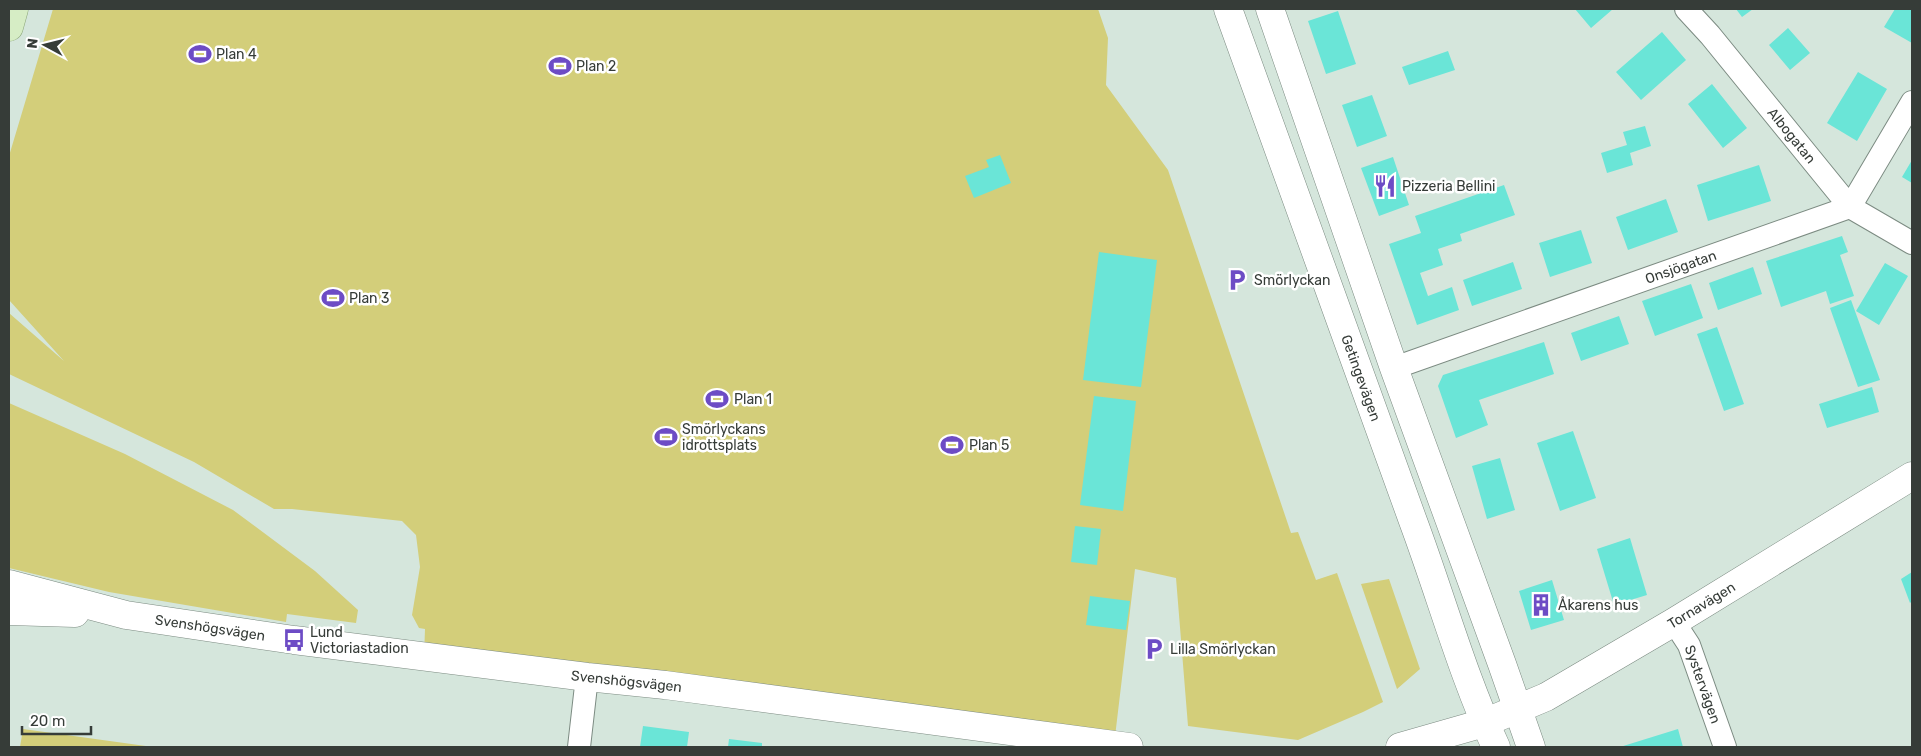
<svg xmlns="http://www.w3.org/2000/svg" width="1921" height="756" viewBox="0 0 1921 756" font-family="Rubik,sans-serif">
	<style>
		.green { fill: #d3ce7a }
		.building { fill: #6ae5d7 }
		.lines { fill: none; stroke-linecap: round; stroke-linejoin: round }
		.street-casing { stroke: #7c8b82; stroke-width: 24 }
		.secondary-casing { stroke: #7c8b82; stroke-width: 29 }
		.primary-casing { stroke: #8ca77a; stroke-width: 29 }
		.street { stroke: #fff; stroke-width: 22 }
		.secondary { stroke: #fff; stroke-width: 28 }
		.primary { stroke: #d6edc5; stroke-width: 28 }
		.labels { text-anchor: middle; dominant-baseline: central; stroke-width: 5; stroke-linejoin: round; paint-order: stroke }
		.poi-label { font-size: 14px; fill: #363c38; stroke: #fff; text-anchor: start }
		.street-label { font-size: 14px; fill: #363c38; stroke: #fff }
	</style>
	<rect width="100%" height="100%" fill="#d5e6dc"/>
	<path class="green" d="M53 9H1098L1108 38 1106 85 1168 170 1291 533 1298 532 1316 580 1337 573 1383 702 1363 712 1298 740 1188 726 1176 578 1135 569 1114 745 424 657 425 629 419 628 412 615 420 567 416 535 402 521 292 509H274L194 462 9 374V313L64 361 9 300V156Z
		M9 403 125 454 233 510 315 571 358 610 356 623 287 614 286 622 109 592 9 568Z
		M1389 579 1420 669 1397 689 1361 584Z
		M23 729 153 747H20Z"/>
	<path class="building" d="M1575 9H1613L1591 28Z
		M1736 9H1753L1742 17Z
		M1895 9H1912V43L1884 27Z
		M1338 11 1356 64 1326 74 1308 21Z
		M1788 28 1810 53 1790 70 1769 45Z
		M1662 32 1686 60 1641 100 1616 72Z
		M1448 51 1455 70 1409 85 1402 67Z
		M1858 72 1887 89 1857 141 1827 123Z
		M1712 84 1747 128 1723 148 1688 104Z
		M1372 95 1387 136 1357 147 1342 105Z
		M1645 126 1651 146 1630 153 1633 165 1607 173 1601 153 1627 145 1623 132Z
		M1000 155 1011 183 974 198 965 176 989 167 986 160Z
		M1393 157 1409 205 1379 216 1361 168Z
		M1912 160V183L1902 177Z
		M1759 165 1771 201 1708 221 1697 185Z
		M1504 185 1515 215 1460 234 1462 241 1438 249 1443 265 1420 273 1428 296 1452 287 1459 310 1417 325 1389 244 1421 233 1415 216Z
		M1666 199 1678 232 1628 250 1616 217Z
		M1581 230 1592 263 1550 277 1539 243Z
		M1842 236 1848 252 1840 255 1854 296 1830 304 1826 291 1781 307 1766 261Z
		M1099 252 1157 260 1141 387 1083 380Z
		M1513 262 1522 289 1472 306 1463 280Z
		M1885 263 1908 276 1879 325 1856 311Z
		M1753 267 1762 294 1718 310 1709 283Z
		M1691 284 1703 318 1655 336 1642 301Z
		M1851 300 1880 380 1858 387 1830 308Z
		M1619 316 1629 344 1581 361 1571 333Z
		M1717 327 1744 404 1724 411 1697 334Z
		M1544 342 1554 374 1479 400 1488 425 1456 438 1438 386 1443 375Z
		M1872 387 1879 412 1827 428 1819 404Z
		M1094 396 1136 401 1123 511 1080 505Z
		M1573 431 1596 498 1560 511 1537 443Z
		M1500 458 1515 510 1487 519 1472 466Z
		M1075 526 1101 529 1097 565 1071 562Z
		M1630 538 1647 595 1614 605 1597 549Z
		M1912 572V601L1910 603 1901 579Z
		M1552 580 1564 620 1531 630 1519 591Z
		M1090 596 1130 601 1126 630 1086 625Z
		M643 726 689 732 687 747H640Z
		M1678 729 1683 747H1620Z
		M729 739 762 743V747H728Z"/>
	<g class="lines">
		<defs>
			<g id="street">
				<path id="s1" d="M1686 9 1710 35 1850 207 1912 243"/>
				<path id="s2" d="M1394 368 1850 207 1912 102"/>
				<path id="s3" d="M1674 622 1689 645 1725 747"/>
				<path d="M579 747 587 677"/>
			</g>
			<g id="secondary">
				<path id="s4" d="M1228 9C1290 179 1351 351 1413 521 1441 596 1462 674 1496 747"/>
				<path d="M1270 9 1394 368 1502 664 1531 747"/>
				<path id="s5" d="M9 584 126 615 294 640 587 677 665 685 1129 747"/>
				<path d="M9 611 75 613"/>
				<path id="s6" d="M1400 747 1484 723 1546 697 1674 622 1912 476"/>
			</g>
			<path id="primary" d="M9 27 14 9"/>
		</defs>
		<use href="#street" class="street-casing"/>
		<use href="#secondary" class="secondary-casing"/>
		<use href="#primary" class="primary-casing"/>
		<use href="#street" class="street"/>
		<use href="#secondary" class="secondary"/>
		<use href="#primary" class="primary"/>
	</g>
	<defs>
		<symbol id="stadium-bare" viewBox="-9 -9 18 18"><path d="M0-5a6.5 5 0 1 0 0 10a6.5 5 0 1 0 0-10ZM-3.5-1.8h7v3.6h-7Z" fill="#6d4cc5" stroke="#fff" stroke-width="2.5" paint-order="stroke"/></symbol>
		<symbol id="restaurant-bare" viewBox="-9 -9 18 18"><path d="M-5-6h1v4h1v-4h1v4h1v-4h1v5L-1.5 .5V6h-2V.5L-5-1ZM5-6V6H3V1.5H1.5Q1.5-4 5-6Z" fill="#6d4cc5" stroke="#fff" stroke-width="2.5" paint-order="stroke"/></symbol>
		<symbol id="parking-bare" viewBox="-9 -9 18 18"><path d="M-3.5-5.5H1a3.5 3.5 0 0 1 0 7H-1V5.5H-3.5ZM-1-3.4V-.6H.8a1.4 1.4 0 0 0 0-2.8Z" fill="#6d4cc5" stroke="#fff" stroke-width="2.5" paint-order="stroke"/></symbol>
		<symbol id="building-bare" viewBox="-9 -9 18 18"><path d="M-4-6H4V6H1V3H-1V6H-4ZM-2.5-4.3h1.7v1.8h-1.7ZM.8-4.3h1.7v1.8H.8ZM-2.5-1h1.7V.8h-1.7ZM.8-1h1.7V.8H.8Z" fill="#6d4cc5" stroke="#fff" stroke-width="2.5" paint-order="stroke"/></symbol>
		<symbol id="bus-bare" viewBox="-9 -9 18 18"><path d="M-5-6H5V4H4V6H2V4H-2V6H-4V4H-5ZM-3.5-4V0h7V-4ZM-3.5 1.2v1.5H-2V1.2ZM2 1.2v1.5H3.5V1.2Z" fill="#6d4cc5" stroke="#fff" stroke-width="2.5" paint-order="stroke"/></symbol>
	</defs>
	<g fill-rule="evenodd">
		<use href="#stadium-bare" x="184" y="38" width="32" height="32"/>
		<use href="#stadium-bare" x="544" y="50" width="32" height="32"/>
		<use href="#restaurant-bare" x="1369" y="170" width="32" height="32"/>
		<use href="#parking-bare" x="1221" y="264" width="32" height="32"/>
		<use href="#stadium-bare" x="317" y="282" width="32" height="32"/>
		<use href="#stadium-bare" x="701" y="383" width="32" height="32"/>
		<use href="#stadium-bare" x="650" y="421" width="32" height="32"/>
		<use href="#stadium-bare" x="936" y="429" width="32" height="32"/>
		<use href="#building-bare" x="1525" y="589" width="32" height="32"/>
		<use href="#bus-bare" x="278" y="624" width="32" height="32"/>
		<use href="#parking-bare" x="1138" y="633" width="32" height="32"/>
	</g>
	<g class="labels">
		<g class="poi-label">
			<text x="216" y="54">Plan 4</text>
			<text x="576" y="66">Plan 2</text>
			<text x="1402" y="186">Pizzeria Bellini</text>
			<text x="1254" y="280">Smörlyckan</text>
			<text x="349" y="298">Plan 3</text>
			<text x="734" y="399">Plan 1</text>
			<text x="682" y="429">Smörlyckans<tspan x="682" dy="16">idrottsplats</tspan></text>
			<text x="969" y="445">Plan 5</text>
			<text x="1558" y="605">Åkarens hus</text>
			<text x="310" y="632">Lund<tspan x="310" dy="16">Victoriastadion</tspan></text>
			<text x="1170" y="649">Lilla Smörlyckan</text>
		</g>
		<g class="street-label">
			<text stroke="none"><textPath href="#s1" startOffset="165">Albogatan</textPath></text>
			<text stroke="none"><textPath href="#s2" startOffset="304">Onsjögatan</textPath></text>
			<text stroke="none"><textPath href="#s4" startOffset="392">Getingevägen</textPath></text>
			<text stroke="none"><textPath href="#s6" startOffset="335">Tornavägen</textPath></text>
			<text stroke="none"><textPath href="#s5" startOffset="206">Svenshögsvägen</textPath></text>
			<text stroke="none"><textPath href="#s5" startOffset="626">Svenshögsvägen</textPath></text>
			<text stroke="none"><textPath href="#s3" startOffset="69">Systervägen</textPath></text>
		</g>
	</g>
	<rect width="1921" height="756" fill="none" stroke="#363c38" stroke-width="20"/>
	<g transform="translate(45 45) rotate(277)" stroke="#ffffff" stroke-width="4" paint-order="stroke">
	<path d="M0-4L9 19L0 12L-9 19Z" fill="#363c38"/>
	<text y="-8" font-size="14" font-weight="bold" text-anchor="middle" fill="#363c38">N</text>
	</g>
	<path d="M22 726v8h69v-8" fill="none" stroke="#363c38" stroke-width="2.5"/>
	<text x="30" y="726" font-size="15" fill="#363c38" stroke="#ffffff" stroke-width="4" paint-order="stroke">20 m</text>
</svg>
